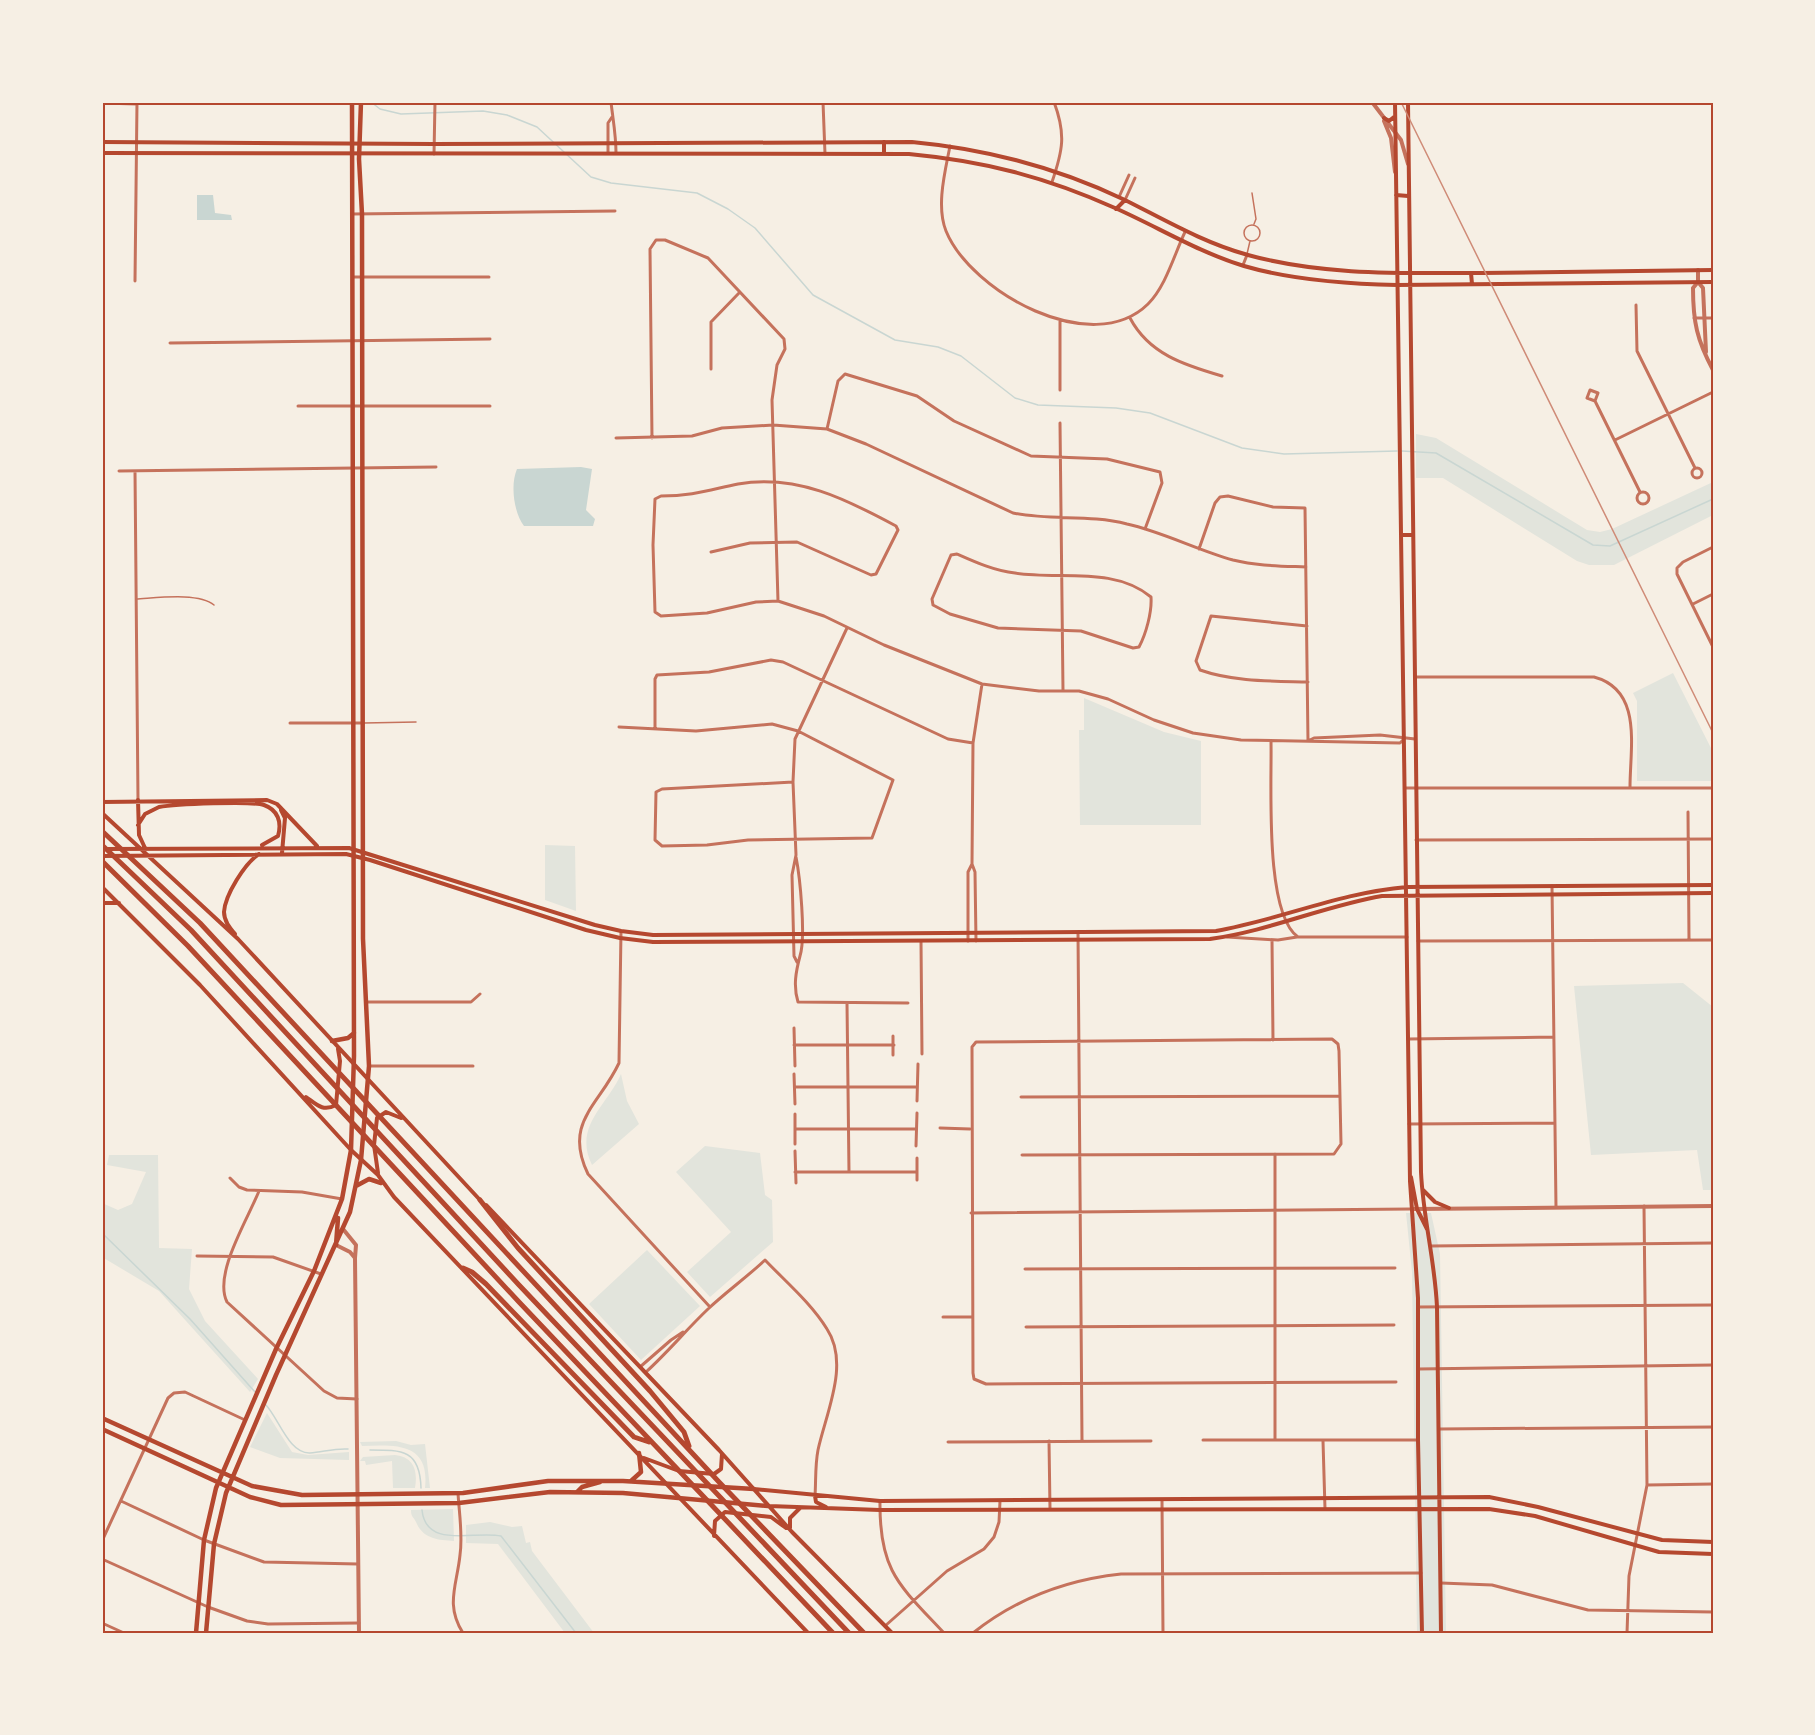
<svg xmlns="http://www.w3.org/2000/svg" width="1815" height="1735" viewBox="0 0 1815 1735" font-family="'Archivo Narrow',sans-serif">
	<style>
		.green { fill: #e2e4dc }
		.water { fill: #c9d6d2 }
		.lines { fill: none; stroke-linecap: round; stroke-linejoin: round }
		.stream { stroke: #c9d6d2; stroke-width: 1.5 }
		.service { stroke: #c5725c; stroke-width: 1.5 }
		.minor { stroke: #c5725c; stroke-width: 3 }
		.tertiary { stroke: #c5725c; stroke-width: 4 }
		.secondary { stroke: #b5482f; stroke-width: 4 }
		.primary { stroke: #b5482f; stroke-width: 4.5 }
		.motorway { stroke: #b5482f; stroke-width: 5 }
		.rail { stroke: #cf8b77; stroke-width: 1.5 }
		.neatline { fill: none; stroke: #b5482f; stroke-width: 2 }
	</style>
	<rect width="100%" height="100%" fill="#f6efe4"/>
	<path class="green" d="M1416 434 1436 438 1587 530 1600 532 1612 529 1713 482V515L1614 565H1589L1577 561 1443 478H1416Z
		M1673 673 1713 752 1711 781H1637V701L1633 693Z
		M1084 698 1164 732 1201 741V825H1080L1079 730H1084Z
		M545 845 575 846 576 911 545 900Z
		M1683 983 1713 1007V1190H1703L1697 1150 1591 1155 1574 986Z
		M621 1074 627 1101 639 1124 592 1165C573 1126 607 1106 621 1074Z
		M705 1146 760 1153 765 1195 772 1200 773 1242 710 1297 687 1272 731 1232 676 1172Z
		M109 1155H158L159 1248 192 1249 189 1289 205 1321 258 1379 250 1392 159 1291 102 1257V1203L118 1210 132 1204 146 1172 107 1165Z
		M1406 1213H1431L1440 1254 1446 1633H1417L1412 1272Z
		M647 1250 700 1306 641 1360 589 1304Z
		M267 1413 292 1452 308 1455 349 1452V1460L280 1458 250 1447Z
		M396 1441 411 1445 425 1444 430 1488H425C430 1442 395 1445 362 1446L360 1442Z
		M395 1455C414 1457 418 1471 415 1488H393L392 1461 366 1465 365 1461H360L363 1457Z
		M453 1509 454 1541C438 1540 423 1539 416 1522 413 1516 411 1517 411 1510Z
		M490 1522 512 1527 522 1526 526 1543 530 1542 532 1551 594 1633H565L498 1544 466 1543V1525Z"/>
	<path class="water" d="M197 195H213L215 213 231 215 232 220H197Z
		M581 467 592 469 586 510 595 519 593 526H524C514 513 510 485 517 469Z"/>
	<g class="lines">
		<path class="stream" d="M371 102 380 109 401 114 483 111 507 115 537 127 591 177 611 183 697 193 728 209 755 228 813 295 895 340 938 347 961 356 1015 398 1038 405 1116 408 1150 413 1242 448 1284 454 1397 451
			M1402 451 1436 453 1593 545 1610 546 1713 499
			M102 1233 190 1319 255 1392
			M266 1405C279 1419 289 1454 310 1453 323 1452 335 1448 348 1449
			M370 1450C403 1450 420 1450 421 1488
			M422 1510C426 1550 476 1530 501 1536L576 1633"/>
		<path class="service" d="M1252 193 1256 219 1254 224
			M1244 233a8 8 0 1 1 16 0a8 8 0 1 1-16 0Z
			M1247 254 1250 241
			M136 599C156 598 199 592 214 605
			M364 723 416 722"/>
		<path class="minor" d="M611 102C613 120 616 135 616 153
			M823 102 825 154
			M102 103 137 104
			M950 146C945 172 936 206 946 231 971 292 1092 359 1148 304 1166 286 1174 255 1185 232
			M608 153V123L612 117
			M434 154 435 102
			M1052 182C1063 150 1066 134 1054 102
			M1119 197 1129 175
			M1125 200 1135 178
			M352 214 615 211
			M1243 265 1247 255
			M353 277H489
			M135 281 137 102
			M1636 305 1637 351 1695 468
			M1130 318C1149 354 1184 365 1222 376
			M1694 318H1713
			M170 343 490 339
			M711 369V322L739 293
			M1060 390V320
			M1595 401 1587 398 1590 390 1598 393 1595 401 1640 492
			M298 406H490
			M1060 423 1063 690
			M827 429 838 381 845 374 917 396 954 421 1031 456 1107 459 1160 472 1162 483 1145 529
			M616 438 692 436 722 428 773 425 827 429 866 444 1013 513C1051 521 1089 514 1127 524 1163 532 1197 550 1233 560 1257 566 1282 566 1306 567
			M652 438 650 249 656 240H665L708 258 784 339 785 349 777 365 772 400 778 601
			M1615 440 1713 392
			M1692 473a5 5 0 1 1 10 0a5 5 0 1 1-10 0Z
			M119 471 436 467
			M135 471 138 800
			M1637 498a6 6 0 1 1 12 0a6 6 0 1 1-12 0Z
			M1713 547 1683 562 1677 568V574L1713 647
			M1199 549 1215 503 1220 497 1228 496 1273 507 1305 508 1308 741
			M711 552 750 543 797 542 871 575 876 574 898 530 896 526C846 499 797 474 738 484 709 490 692 496 661 496L655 499 653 545 655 612 661 616 707 613 756 602 778 601 824 616 884 645 982 684 1039 691H1079L1108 699 1154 720 1193 733 1241 740 1400 743 1404 739
			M957 554C975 562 995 571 1015 573 1059 580 1114 566 1151 597 1152 612 1146 634 1139 647L1133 648 1081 631 998 628 950 614 933 605 932 599 951 555Z
			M1693 604 1713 594
			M1307 626 1211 616 1196 661 1200 670C1234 682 1273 681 1308 682
			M1415 677H1594C1643 690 1630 747 1630 787
			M290 723H363
			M619 727 696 731 772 724 798 731 893 780 872 838 748 840 707 845 662 846 655 840 656 792 662 789 793 782
			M655 729V679L657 675 709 672 771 660 783 662 948 739 973 743
			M1271 741C1272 783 1264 913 1298 937H1407
			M1308 741 1314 738 1380 735 1415 739
			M1405 788H1713
			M1688 812 1689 940
			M1416 840 1713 839
			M796 857C800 877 806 937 800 956 796 971 793 986 798 1002L908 1003
			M1552 886 1556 1207
			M621 931 619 1063C599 1106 563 1122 588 1174L710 1307
			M1078 932 1082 1441
			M1227 937 1278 940 1297 937
			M1272 940 1273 1040
			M921 941 922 1054
			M968 941V872L972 864
			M976 941 975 872 972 864 973 743 982 684
			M1418 941 1713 940
			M797 962 794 956 792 875 796 855 793 782 795 739 847 628
			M367 1002H471L480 994
			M847 1003 849 1172
			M794 1028 795 1066
			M893 1036V1055
			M1408 1039 1554 1037
			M794 1045H894
			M369 1066H473
			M794 1074 795 1104
			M795 1087H917
			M1021 1097 1339 1096
			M917 1101 918 1064
			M795 1114V1144
			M1409 1124 1555 1123
			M940 1128 970 1129
			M795 1129H916
			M916 1146 917 1113
			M795 1151 796 1183
			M1022 1155 1334 1154 1341 1144 1339 1051 1338 1044 1332 1039 976 1042 972 1047 973 1373 974 1379 986 1384 1396 1382
			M917 1158V1180
			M795 1172H917
			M230 1178 239 1187 247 1190 302 1192 342 1199
			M259 1191C248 1219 213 1274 227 1302L324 1391 337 1398 357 1399
			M971 1213 1411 1209
			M1431 1246 1713 1243
			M197 1256 273 1257 321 1274
			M1025 1269 1395 1268
			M1418 1307 1713 1305
			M943 1317H972
			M1026 1327 1394 1325
			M640 1367 671 1340 683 1332
			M1418 1369 1713 1365
			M646 1372C668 1352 686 1330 708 1309 726 1292 747 1277 765 1260 786 1282 811 1303 827 1329 850 1364 826 1413 818 1450 815 1465 816 1481 815 1496
			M1439 1429 1713 1427
			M1203 1440H1418
			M1275 1440V1154
			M1049 1441 1050 1509
			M1323 1441 1325 1509
			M948 1442 1151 1441
			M1647 1485 1713 1484
			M458 1493C459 1512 463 1535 460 1555 457 1585 445 1605 463 1633
			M1162 1500 1163 1633
			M121 1501 204 1540 264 1562 358 1564
			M880 1501C879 1571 899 1585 944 1633
			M102 1541 168 1398 174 1393 185 1392 245 1420
			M102 1559 208 1607 247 1621 268 1624 359 1623
			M1441 1583 1492 1585 1588 1610 1713 1612
			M102 1623 124 1633
			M885 1626 947 1571 984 1549 994 1537 999 1522 1000 1501
			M973 1633C1017 1598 1065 1580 1121 1574L1421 1573
			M1627 1633 1629 1576 1647 1485 1644 1206"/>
		<path class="tertiary" d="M1372 102 1401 140 1408 164
			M1384 121 1391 138 1395 172
			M1698 270V282L1693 288C1693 322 1697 340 1713 370
			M1698 282 1703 288 1706 352
			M1414 1209 1713 1206
			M343 1229 356 1245 355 1258
			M336 1245 350 1252 355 1258 359 1633"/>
		<path class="secondary" d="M1395 102 1410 1181 1418 1298V1440L1422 1633
			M1408 102 1421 1172C1423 1218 1435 1261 1437 1307L1441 1633
			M1384 118 1389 121 1394 117
			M102 142 434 144 912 142C987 149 1056 167 1125 200 1165 220 1204 243 1248 255 1324 276 1404 273 1482 273 1559 272 1636 271 1713 270
			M884 142V154
			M102 153 909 154C984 161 1046 177 1115 208 1158 227 1198 252 1244 266 1292 280 1347 284 1397 285L1713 282
			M1396 195 1408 196
			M1116 209 1125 200
			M1471 273 1472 284
			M1401 535H1413
			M138 800 139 835 145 848
			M102 802 267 800 277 804 317 846
			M281 810 285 818 282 853
			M102 813 238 939 480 1200
			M138 825 145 814 159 807C175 804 252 801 264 805 278 810 282 822 278 836L262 845
			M102 849 349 848 595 925 621 931 653 935 1216 931C1283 919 1338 893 1407 887L1713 885
			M102 856 346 854 370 860 586 930 620 938 653 942 1210 939C1269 931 1324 906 1382 896L1713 893
			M102 887 200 985 351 1150 378 1175 394 1197 808 1633
			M102 903H119
			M235 934C230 928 224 921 224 912 225 895 245 863 259 854
			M306 1097C317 1105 323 1112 336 1105L340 1061 338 1049
			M378 1173 374 1145 377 1118 386 1112 401 1118
			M1411 1177 1417 1209 1427 1229
			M1423 1190 1435 1202 1449 1208
			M486 1205 719 1450 792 1532 892 1633
			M644 1458 679 1471 714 1474 721 1469 722 1454
			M754 1489 880 1501 1489 1497 1538 1507 1662 1540 1713 1542
			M815 1496 816 1502 826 1507
			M769 1506 880 1510 1489 1509 1535 1516 1659 1552 1713 1554
			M790 1528V1518L800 1508
			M714 1536 715 1521 725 1512 771 1517 786 1528"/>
		<path class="primary" d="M332 1041 348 1038 354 1033
			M356 1186 369 1179 381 1183
			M336 1245 338 1218
			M102 1418 252 1486 302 1495 463 1493 548 1481H623L754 1489
			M102 1429 250 1497 281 1505 459 1503 550 1492 623 1493 768 1506
			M631 1481 641 1472 639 1453
			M577 1492 582 1487 600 1482
			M196 1633 204 1540 216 1488 276 1349 314 1271 342 1199 351 1150 354 1056 352 102
			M206 1633 214 1544 226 1493 276 1375 350 1212 361 1160 369 1066 363 939 362 214 359 159 361 102"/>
		<path class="motorway" d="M102 831 200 923 719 1482 864 1633
			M102 845 191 930 519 1285 849 1633
			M102 861 188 946 519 1302 833 1633
			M480 1200 518 1248 650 1391 684 1432 689 1446
			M463 1268 472 1272 486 1284 634 1437 649 1442"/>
		<path class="rail" d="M1401 102 1713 733"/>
	</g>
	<rect width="1815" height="1735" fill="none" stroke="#f6efe4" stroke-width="207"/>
	<rect x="104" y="104" width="1608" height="1528" class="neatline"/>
</svg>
